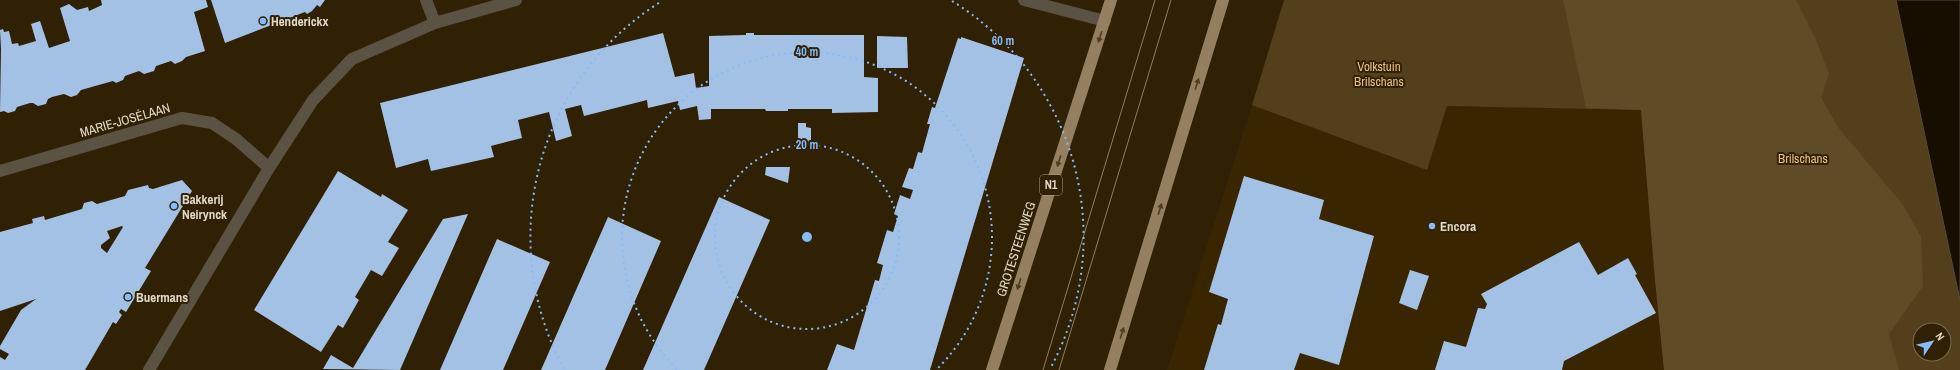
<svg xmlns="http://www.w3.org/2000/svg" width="1960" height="370" viewBox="0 0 1960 370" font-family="'Archivo Narrow',sans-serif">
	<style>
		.built { fill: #392600 }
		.green { fill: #543f1c; fill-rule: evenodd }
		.forest { fill: #604b27 }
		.water { fill: #180e00; stroke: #554b3c }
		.building { fill: #a3c1e4; fill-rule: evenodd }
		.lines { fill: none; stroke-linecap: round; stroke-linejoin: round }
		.minor { stroke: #5c5243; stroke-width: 12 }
		.major { stroke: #948061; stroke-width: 12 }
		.tram { stroke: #8a7d67; stroke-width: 1 }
		.oneway { fill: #4e3d20 }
		.ring { fill: none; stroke: #85bbfb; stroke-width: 2; stroke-dasharray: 2 4 }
		.poi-dot { fill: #85bbfb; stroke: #302004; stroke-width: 1.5 }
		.labels { text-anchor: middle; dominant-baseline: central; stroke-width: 4; stroke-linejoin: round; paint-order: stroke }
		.shield { fill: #302004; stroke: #ada18d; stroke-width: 1 }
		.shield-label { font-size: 12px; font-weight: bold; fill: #e2d8c8 }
		.poi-label { font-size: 13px; font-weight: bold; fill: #e2d8c8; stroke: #302004; text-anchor: start }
		.park-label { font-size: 13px; fill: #e7c184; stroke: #302004 }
		.street-label { font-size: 13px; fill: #e2d8c8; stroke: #302004 }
		.centre { fill: #85bbfb; stroke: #302004; stroke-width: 2 }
		.ring-label { font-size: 12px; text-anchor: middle; font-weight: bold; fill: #85bbfb; stroke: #302004; stroke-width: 4; stroke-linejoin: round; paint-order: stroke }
	</style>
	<rect width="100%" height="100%" fill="#302004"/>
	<path class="built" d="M1252 105 1427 170 1447 106 1641 110 1655 281 1664 370H1167Z"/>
	<path class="green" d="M1284 0H1960V370H1664L1641 110 1447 106 1427 170 1252 105ZM1920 330H1944V354H1920Z"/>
	<path class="forest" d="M1563 0H1796L1817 42 1829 74 1821 97 1837 126 1903 205 1921 237 1923 286 1889 334 1899 370H1664L1655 281 1641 110 1586 108Z"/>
	<path class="water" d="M1896 0H1960V301V300Z"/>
	<path class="building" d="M101 0H206L208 7 194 12 205 51 186 57 182 61 175 64 171 61 156 66 154 71 144 74 139 71 125 76 123 80 116 83 113 81 81 90 77 95 71 97 64 94 52 97 48 99 46 104 38 106 33 103H30L17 107 15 111 8 113 4 111 0 112 1 49 0 30 3 29 4 32 9 31 12 44 18 43 19 46 36 41 31 24 40 21 49 48 70 41 60 8 69 4 77 10 88 7 89 11 102 5Z
		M211 0H325L320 7 317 5 312 11 307 14 305 12 225 43Z
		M663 33 675 77 694 73 696 88 709 86V36L744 35H746V33H754V35H864V77L878 78V112L832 113V109H788V111H766L765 109H711V119L699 120 697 106 680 110 678 101 648 108 647 100 584 116 581 105 565 109 572 136 556 141 549 112 518 120 522 138 491 146 494 157 431 171 428 159 396 168 380 103Z
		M877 36 907 37 908 68H877Z
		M961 37 1024 58 930 370H827L837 344 854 350 875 280 879 281 883 265 877 263 887 230 893 232 898 216 894 214 900 195 910 199 913 190 902 187 909 168 913 169 918 152 922 153 930 124H927L932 107 935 108 958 38 961 39Z
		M798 123H806V127L811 128V145L798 144Z
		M766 167H790L788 183 765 175Z
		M338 171 381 197 382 194 408 210 388 242 399 248 382 276 371 270 355 297 359 300 343 328 338 325 321 352 254 310Z
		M1244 176 1324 200 1319 219 1374 236 1339 365 1300 353 1294 370H1204L1218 324 1221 325 1228 299 1209 292Z
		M182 180 192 191 145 268 151 271 126 312 121 309 119 312 122 315 116 324 113 322 85 370H0V357L5 360 9 354 0 349V346L21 310 36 299 0 311V232L33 223 32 219 44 216 45 220 82 209 84 203 92 201 97 204 125 196 128 190 148 185 149 188 153 189ZM122 226 123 227 107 253 101 248V245L110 238 107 231Z
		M719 197 770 220 704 370H643Z
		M468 214 400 370 323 369 331 355 353 368 443 219Z
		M608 217 661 241 605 370H541Z
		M497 239 550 262 503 370H440Z
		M1579 242 1598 275 1628 258 1637 274 1635 275 1656 313 1564 361 1562 370H1435L1444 341 1466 347 1478 308 1485 309 1487 304 1481 294Z
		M1410 270 1429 276 1417 310 1399 303Z"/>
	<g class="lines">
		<path class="minor" d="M426 0 435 23
			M1024 0 1105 21
			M0 171 182 118 212 123 236 139 269 168
			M149 370 269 168 313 100 352 59 435 23 516 0"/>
		<path class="major" d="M992 370 1111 0
			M1110 370 1223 0"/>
		<path class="tram" d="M1043 370 1155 0
			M1059 370 1171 0"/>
	</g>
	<defs><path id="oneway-solid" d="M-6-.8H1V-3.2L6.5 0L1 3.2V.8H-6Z"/></defs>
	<g class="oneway">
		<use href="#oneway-solid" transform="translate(1100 37) rotate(108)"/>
		<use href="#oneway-solid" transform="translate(1197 84) rotate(-73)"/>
		<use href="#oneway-solid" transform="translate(1059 161) rotate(108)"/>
		<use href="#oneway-solid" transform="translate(1160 209) rotate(-73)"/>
		<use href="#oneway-solid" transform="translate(1019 284) rotate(108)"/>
		<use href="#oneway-solid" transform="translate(1122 333) rotate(-72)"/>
	</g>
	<g class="ring">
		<circle cx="807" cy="237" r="92"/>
		<path d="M677 369A185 185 0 1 1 937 369"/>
		<path d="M564 369A277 277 0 0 1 662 1M952 1A277 277 0 0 1 1050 369"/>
	</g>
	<g class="poi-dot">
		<circle cx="263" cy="21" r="4"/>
		<circle cx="174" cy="206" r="4"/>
		<circle cx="1432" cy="226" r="4"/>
		<circle cx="128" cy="297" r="4"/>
	</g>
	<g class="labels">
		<rect class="shield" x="1040" y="175" width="22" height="20" rx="3"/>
		<g class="shield-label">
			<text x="1051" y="185">N1</text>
		</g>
		<g class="poi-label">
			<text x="271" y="21">Henderickx</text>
			<text x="182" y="199">Bakkerij<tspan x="182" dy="15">Neirynck</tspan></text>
			<text x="1440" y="226">Encora</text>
			<text x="136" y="297">Buermans</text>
		</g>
		<g class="park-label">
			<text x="1379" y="66">Volkstuin<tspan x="1379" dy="15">Brilschans</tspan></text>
			<text x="1803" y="158">Brilschans</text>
		</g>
		<g class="street-label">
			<text transform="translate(125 120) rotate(-16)">MARIE-JOSÉLAAN</text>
			<text transform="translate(1016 249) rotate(-72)">GROTESTEENWEG</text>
		</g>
	</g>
	<circle cx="807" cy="237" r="6" class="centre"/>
	<g class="ring-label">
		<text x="1003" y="45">60 m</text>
		<text x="807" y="56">40 m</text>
		<text x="807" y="149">20 m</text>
	</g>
	<g transform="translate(1932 342) rotate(55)"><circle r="19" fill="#302004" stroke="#776a52"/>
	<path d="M0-3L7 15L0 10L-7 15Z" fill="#85bbfb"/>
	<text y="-6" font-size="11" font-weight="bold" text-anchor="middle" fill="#e2d8c8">N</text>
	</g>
</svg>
